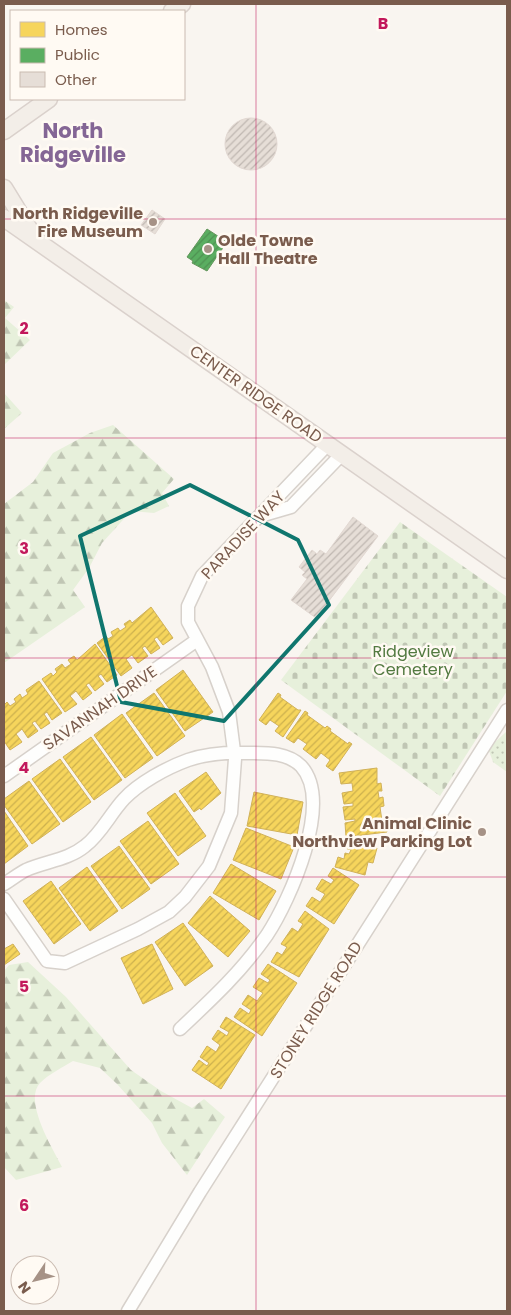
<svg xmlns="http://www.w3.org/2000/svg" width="511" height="1315" viewBox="0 0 511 1315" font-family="Poppins,sans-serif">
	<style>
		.grass { fill: url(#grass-dots) }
		.forest { fill: url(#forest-firs) }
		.cemetery { fill: url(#cemetery-stones) }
		.homes { fill: url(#homes-hatch); stroke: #d1b158 }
		.public { fill: url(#public-hatch); stroke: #64955b }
		.building { fill: url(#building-hatch); stroke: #e2d8d2 }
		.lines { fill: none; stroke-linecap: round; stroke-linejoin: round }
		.minor-casing { stroke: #d7d1cb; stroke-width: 15 }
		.major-casing { stroke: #dad1cc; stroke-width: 19 }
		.minor { stroke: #fefefd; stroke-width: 12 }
		.major { stroke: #f3eee8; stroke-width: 16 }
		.marked { fill: none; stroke: #0f766e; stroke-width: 4; stroke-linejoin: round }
		.grid { fill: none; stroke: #c2185b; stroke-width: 1; stroke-opacity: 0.55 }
		.poi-dot { fill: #a69286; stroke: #fffaf3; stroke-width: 2 }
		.labels { text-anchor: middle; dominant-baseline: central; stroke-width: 5; stroke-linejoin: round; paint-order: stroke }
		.poi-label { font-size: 16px; font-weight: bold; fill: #7a5c4d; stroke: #fffaf3; text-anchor: end }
		.street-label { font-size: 16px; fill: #7a5c4d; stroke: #fffaf3 }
		.park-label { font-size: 16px; fill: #537a41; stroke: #fffaf3 }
		.district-label { font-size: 21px; font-weight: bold; fill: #846695; stroke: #fffaf3 }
		.grid-label { font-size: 16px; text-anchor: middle; font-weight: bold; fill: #c2185b; stroke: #fffaf3; stroke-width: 5; stroke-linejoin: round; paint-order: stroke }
	</style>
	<defs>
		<pattern id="grass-dots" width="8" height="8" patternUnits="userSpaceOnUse" patternTransform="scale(1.25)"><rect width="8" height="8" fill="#e7f0db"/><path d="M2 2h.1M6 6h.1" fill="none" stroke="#c0c6b4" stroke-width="1.8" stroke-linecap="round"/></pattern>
		<pattern id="forest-firs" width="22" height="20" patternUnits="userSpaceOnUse" patternTransform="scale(1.25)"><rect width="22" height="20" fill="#e7f0db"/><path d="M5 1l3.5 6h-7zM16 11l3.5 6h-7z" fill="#c0c6b4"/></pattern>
		<pattern id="cemetery-stones" width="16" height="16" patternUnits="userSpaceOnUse" patternTransform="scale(1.25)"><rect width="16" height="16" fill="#e7f0db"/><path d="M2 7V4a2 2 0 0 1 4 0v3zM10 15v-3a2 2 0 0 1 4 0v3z" fill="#c0c6b4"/></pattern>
		<pattern id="homes-hatch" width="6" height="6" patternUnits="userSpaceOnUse" patternTransform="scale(1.25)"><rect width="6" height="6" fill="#f6d55c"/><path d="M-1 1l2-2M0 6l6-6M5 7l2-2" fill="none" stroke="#ccb04e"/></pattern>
		<pattern id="public-hatch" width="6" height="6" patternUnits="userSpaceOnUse" patternTransform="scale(1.25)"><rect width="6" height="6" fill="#5aae61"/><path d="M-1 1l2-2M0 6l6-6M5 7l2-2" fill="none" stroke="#4f9152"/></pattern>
		<pattern id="building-hatch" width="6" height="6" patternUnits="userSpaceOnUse" patternTransform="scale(1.25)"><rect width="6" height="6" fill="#e6ded7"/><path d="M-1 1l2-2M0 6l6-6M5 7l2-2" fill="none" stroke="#bfb7b1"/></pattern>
	</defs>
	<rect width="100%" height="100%" fill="#f9f5f0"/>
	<path class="grass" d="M507 731V772L493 762 489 751 493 744Z"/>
	<path class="forest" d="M4 300 14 307 5 318 30 340 4 365Z
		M4 393 22 413 4 429Z
		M113 425 174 479 162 493 169 506 154 513 131 511 102 543 89 568 73 590 85 607 4 663V504L33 482 53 453 90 433Z
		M28 962 66 997 131 1070 161 1091 192 1108 204 1099 225 1117 187 1175 162 1143 152 1123 117 1084 100 1068 73 1061C63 1067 49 1074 40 1083 23 1101 53 1149 62 1167L16 1180 4 1167V971L9 965Z"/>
	<path class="cemetery" d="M400 522 507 597V691L440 796 281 680Z"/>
	<path class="homes" d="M151 607 173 638 163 645 157 637 154 639 160 648 151 654 145 646 142 648 148 656 138 663 132 655 126 659 132 668 121 676 97 643 106 636 108 639 113 636 111 632 118 628 120 631 126 627 124 624 130 620 132 623Z
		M95 644 117 675 107 682 101 674 98 676 104 684 95 691 89 683 86 685 92 693 83 700 76 691 70 696 77 704 65 712 42 679 51 673 53 676 57 672 55 669 62 664 65 668 71 664 68 660 74 656 77 660Z
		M183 670 213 712 185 731 156 690Z
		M39 681 62 713 52 720 47 712 44 714 50 723 41 729 35 721 32 723 38 731 28 738 22 729 16 734 22 742 10 750 4 741V705L7 702 10 706 16 702 14 699 20 694 22 698 28 694 26 690Z
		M154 693 185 736 157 756 126 713Z
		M278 693 281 695 280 697 298 710H301L283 737 275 731 279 726 270 720 266 725 259 720Z
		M305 711 308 713 307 715 325 728 327 726 331 729 330 731 348 744 349 742 352 744 333 771 326 766 330 760 321 753 316 759 303 749 307 744 298 738 294 743 286 738Z
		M122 714 153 758 125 778 94 735Z
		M91 737 122 780 94 800 63 757Z
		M60 759 91 802 63 822 32 779Z
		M377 768V784L381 783 382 791H378L379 798 383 797 384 806 380 807 382 821 386 820 387 832 346 837 345 823 355 821V819L345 820 343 807 353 806V803L344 804 342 793 353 791 352 783 341 784 339 773Z
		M206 772 221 793 201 810 200 808 194 812 179 791Z
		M29 781 60 824 32 844 4 805V799Z
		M254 792 303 802 297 835 247 826Z
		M175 793 206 836 178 856 147 813Z
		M4 811 28 846 4 864Z
		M148 821 179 864 151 884 120 841Z
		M246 828 294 847 281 879 233 860Z
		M348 839 377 848 373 863 368 862 365 875 335 867 338 857 344 859 345 853 349 854 351 850 345 848Z
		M119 846 150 889 122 909 91 866Z
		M231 864 276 891 259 920 213 893Z
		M87 867 118 911 90 931 59 888Z
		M333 868 359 885 334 924 306 906 312 897 320 902 325 894 316 889 322 879 331 884 334 880 328 876Z
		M51 881 81 924 54 944 23 901Z
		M210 896 250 931 228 957 188 923Z
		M305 911 329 929 299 977 271 962 277 952 282 955 287 947 281 944 292 928 298 932 303 924 298 921Z
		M183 923 213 966 185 986 155 942Z
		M13 944 20 954 4 965V949Z
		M152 944 173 989 143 1004 121 958Z
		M268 964 297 983 262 1036 234 1017 240 1008 249 1014 251 1010 242 1004 248 995 257 1001 263 993 253 987 259 978 268 983 270 980 261 974Z
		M226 1017 255 1035 221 1089 192 1070 199 1060 207 1066 209 1063 200 1057 207 1046 216 1052 220 1045 212 1039 218 1030 227 1036 229 1032 220 1027Z"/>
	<path class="public" d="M207 229 227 242 207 271 192 263 193 261 187 257Z"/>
	<path class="building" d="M225 144a26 26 0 1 1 52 0a26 26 0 1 1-52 0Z
		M152 210 165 219 155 234 141 225Z
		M353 517 378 536 316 618 291 600 307 579 302 575 305 572 299 567 312 550 317 554 320 550 326 554Z"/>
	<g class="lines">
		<defs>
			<path id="minor" d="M260 516 291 507 342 454
				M4 776 197 640
				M4 884C11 880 18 874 26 870 46 861 68 860 85 846 101 834 110 814 124 799 139 783 166 768 188 760 208 753 230 752 251 753 269 753 288 753 301 766 334 802 290 900 267 935 241 972 213 998 180 1029
				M4 899 47 961 65 963 138 929 169 912 185 897 209 866 231 813 235 759 229 712 212 667 188 622V606L202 576 328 444
				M128 1311 200 1192 507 710"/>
			<path id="major" d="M172 11 182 4
				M4 131 49 99
				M4 188 31 232
				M4 218 507 570"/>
		</defs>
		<use href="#minor" class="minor-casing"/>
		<use href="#major" class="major-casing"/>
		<use href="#minor" class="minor"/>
		<use href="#major" class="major"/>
	</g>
	<path class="marked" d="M190 485 298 540 329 605 224 721 121 702 80 536Z"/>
	<path class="grid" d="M256 4V1311M4 219H507M4 438H507M4 658H507M4 877H507M4 1096H507"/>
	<g class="poi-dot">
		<circle cx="153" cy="222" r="5"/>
		<circle cx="208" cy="249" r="5"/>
		<circle cx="482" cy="832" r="5"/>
	</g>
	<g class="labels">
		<g class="poi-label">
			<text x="143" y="213">North Ridgeville<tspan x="143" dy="18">Fire Museum</tspan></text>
			<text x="218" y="240" text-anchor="start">Olde Towne<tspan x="218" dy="18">Hall Theatre</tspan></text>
			<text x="472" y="823">Animal Clinic<tspan x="472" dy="18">Northview Parking Lot</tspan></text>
		</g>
		<g class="street-label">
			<text transform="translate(256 394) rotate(35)">CENTER RIDGE ROAD</text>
			<text transform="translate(243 535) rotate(-47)">PARADISE WAY</text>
			<text transform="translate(100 708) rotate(-35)">SAVANNAH DRIVE</text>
			<text transform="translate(316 1010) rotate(-58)">STONEY RIDGE ROAD</text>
		</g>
		<g class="park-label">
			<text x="413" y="651">Ridgeview<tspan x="413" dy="18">Cemetery</tspan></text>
		</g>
		<g class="district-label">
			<text x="73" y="130">North<tspan x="73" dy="24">Ridgeville</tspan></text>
		</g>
	</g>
	<g class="grid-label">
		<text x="383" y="29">B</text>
		<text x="24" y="334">2</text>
		<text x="24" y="554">3</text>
		<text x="24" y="773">4</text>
		<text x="24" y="992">5</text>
		<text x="24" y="1211">6</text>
	</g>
	<rect width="511" height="1315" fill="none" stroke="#7a5c4d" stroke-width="10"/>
	<rect x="10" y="10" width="175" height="90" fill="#fffaf3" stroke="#cabbb1"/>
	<rect x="20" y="22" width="25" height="15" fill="#f6d55c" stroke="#cabbb1"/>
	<text x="55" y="35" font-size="15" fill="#7a5c4d">Homes</text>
	<rect x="20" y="48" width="25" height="15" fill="#5aae61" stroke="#cabbb1"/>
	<text x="55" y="60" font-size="15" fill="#7a5c4d">Public</text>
	<rect x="20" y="72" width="25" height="15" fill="#e6ded7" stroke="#cabbb1"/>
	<text x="55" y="85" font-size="15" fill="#7a5c4d">Other</text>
	<g transform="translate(35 1280) rotate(235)"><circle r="24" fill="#fffaf3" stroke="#cabbb1"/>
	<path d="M0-4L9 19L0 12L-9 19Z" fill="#a69286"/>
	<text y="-8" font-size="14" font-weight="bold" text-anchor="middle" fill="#7a5c4d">N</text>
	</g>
</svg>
